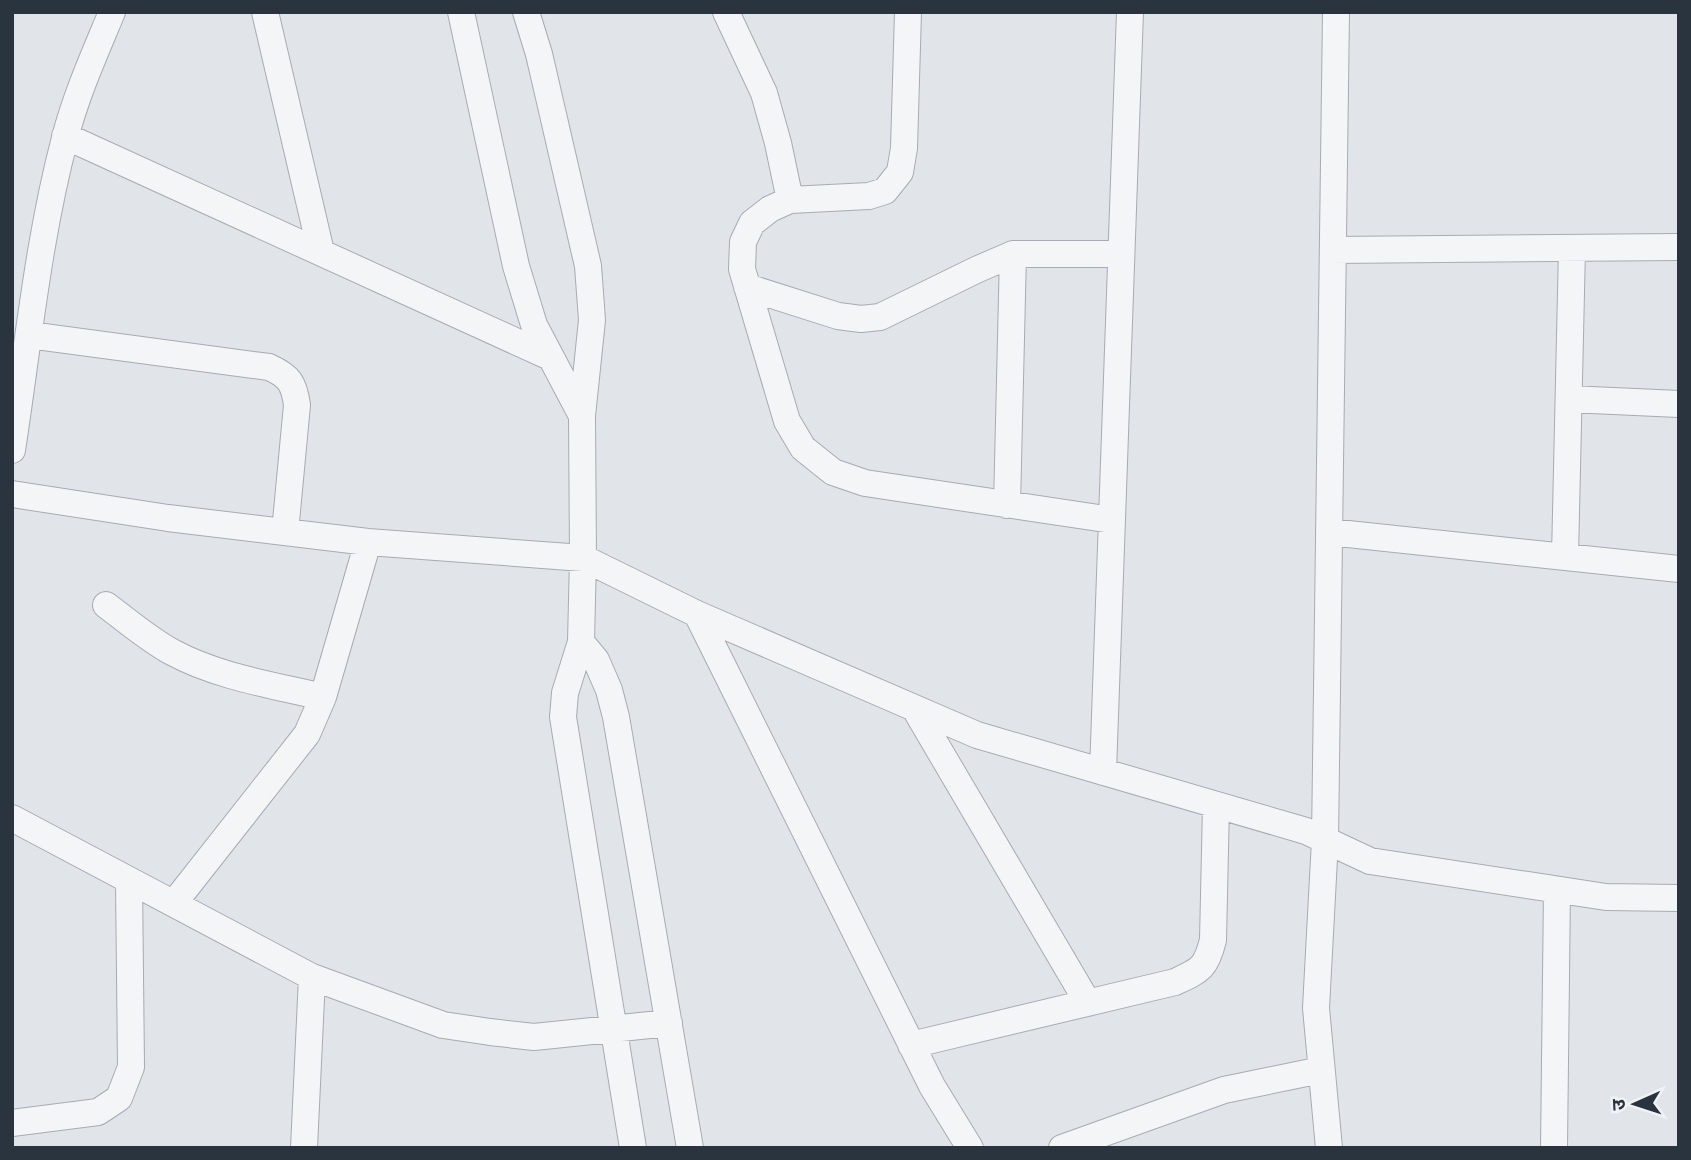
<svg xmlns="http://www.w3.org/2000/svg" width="1691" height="1160" viewBox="0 0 1691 1160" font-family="'Asap Condensed','Noto Sans Devanagari',sans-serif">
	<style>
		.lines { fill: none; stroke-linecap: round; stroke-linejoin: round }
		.street-casing { stroke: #a6acb3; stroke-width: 28 }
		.street { stroke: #f3f5f7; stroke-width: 26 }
	</style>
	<rect width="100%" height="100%" fill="#e1e5e9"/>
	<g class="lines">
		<defs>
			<path id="street" d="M265 12 321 252
				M461 12 516 266 534 325 582 416
				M526 12 539 54 588 266 592 320 582 416 583 558 581 642 565 693 563 717 633 1148
				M726 12 764 93 778 143 790 200
				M908 12 904 148 900 172 885 191 869 196 790 200 770 209 752 223 743 242 742 269 787 421 803 448 833 472 865 483 1112 520
				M65 136 550 357
				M1333 250 1679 247
				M747 287 838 316 861 319 880 317 976 270 1013 254H1121
				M29 335 269 367C289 376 294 383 297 405L285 532
				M1569 399 1679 404
				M12 450C28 346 38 240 65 138 76 95 95 53 112 12
				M12 494 168 518 368 542 583 558 697 614 977 735 1306 831 1370 861 1606 897 1679 898
				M1007 505 1013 254
				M1329 532 1679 569
				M1565 557 1572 248
				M106 605C126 620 151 641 172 652 218 677 273 685 323 697
				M697 614 932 1086 970 1148
				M581 642 596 660 609 690 616 717 690 1148
				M915 709 1088 1003
				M1103 772 1130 12
				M12 818 312 977 443 1025 490 1032 534 1037 669 1023
				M174 903 307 734 323 697 368 542
				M911 1045 1175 982C1201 970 1206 968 1213 940L1216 805
				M12 1123 98 1112 119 1098 131 1067 129 882
				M304 1148 312 977
				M1062 1148 1224 1090 1321 1070
				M1329 1148 1316 1008 1325 840 1336 12
				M1554 1148 1557 890"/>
		</defs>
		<use href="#street" class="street-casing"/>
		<use href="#street" class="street"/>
	</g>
	<rect width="1691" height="1160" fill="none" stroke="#2a343f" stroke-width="28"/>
	<g transform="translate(1635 1104) rotate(267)" stroke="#f0f3f6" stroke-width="5" paint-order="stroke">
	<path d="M0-5L12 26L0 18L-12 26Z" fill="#2a343f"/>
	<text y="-10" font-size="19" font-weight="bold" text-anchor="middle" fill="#2a343f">उ</text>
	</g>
</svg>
